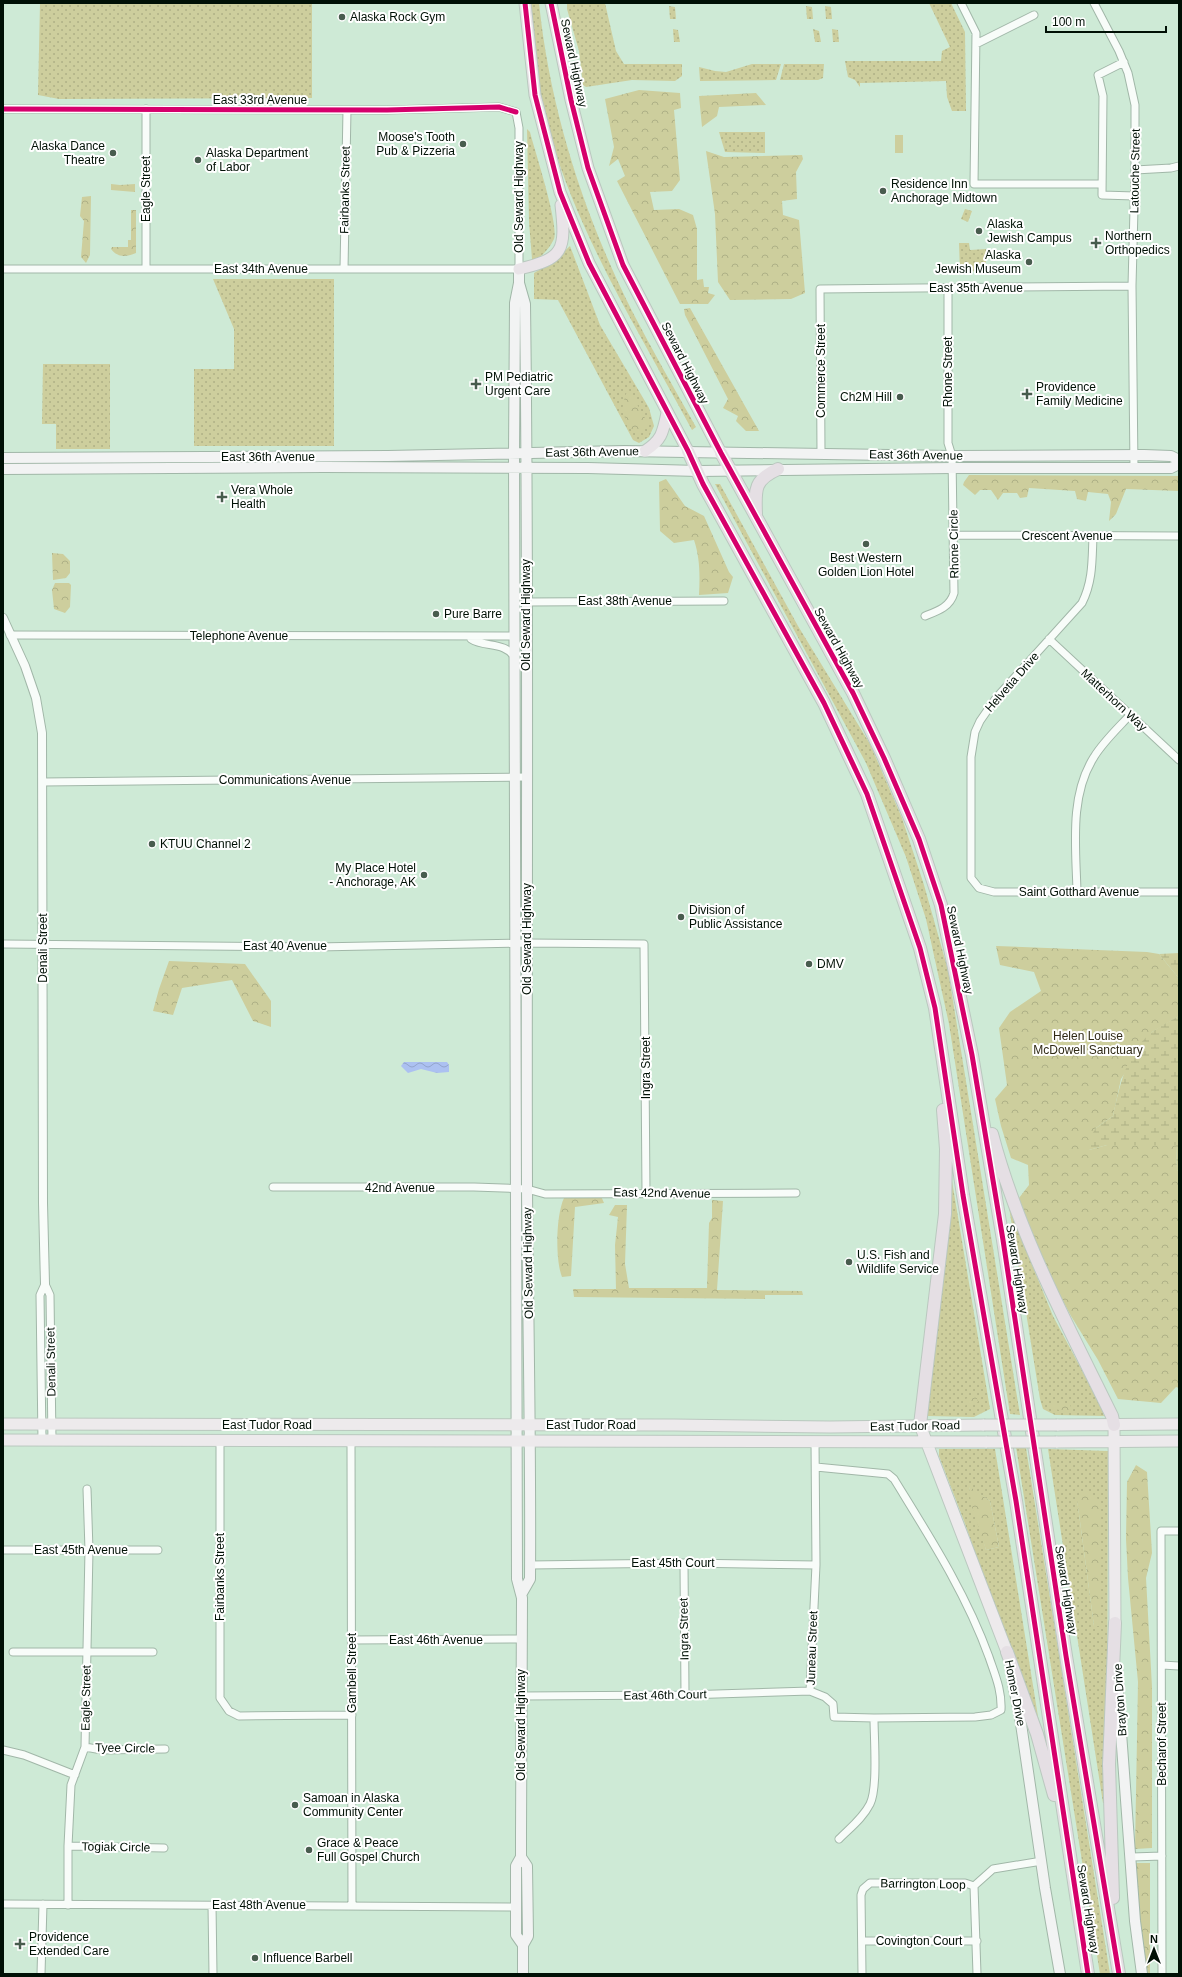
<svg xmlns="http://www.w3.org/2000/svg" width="1182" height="1977" viewBox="0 0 1182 1977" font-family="Helvetica,sans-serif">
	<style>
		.green { fill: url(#green-dots); fill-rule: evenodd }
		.forest { fill: url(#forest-crowns) }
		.wetland { fill: url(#wetland-marsh) }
		.pitch { fill: #cdce9d }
		.water { fill: url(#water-waves) }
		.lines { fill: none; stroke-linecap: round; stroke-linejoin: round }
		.minor-casing { stroke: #a1b7a8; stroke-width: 9 }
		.tertiary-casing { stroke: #a1b7a8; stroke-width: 10 }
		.secondary-casing { stroke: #a1b7a8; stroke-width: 12 }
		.primary-casing { stroke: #bac8bf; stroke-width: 13 }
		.trunk-casing { stroke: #bac8bf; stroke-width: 13 }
		.motorway-casing { stroke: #bac8bf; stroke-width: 14 }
		.minor { stroke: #f8fcf9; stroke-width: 7 }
		.tertiary { stroke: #f8fcf9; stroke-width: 8 }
		.secondary { stroke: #f2f3f3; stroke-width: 10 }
		.primary { stroke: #edeaec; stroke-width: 11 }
		.trunk { stroke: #e9e4e8; stroke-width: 11 }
		.motorway { stroke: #e5dfe4; stroke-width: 12 }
		.primary-bridge-casing { stroke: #bac8bf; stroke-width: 13; stroke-linecap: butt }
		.primary-bridge { stroke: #edeaec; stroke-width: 11 }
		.cycleway-casing { stroke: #fff; stroke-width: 8 }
		.cycleway { stroke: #d6006c; stroke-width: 5 }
		.poi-dot { fill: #485c4e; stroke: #fff; stroke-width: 1.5 }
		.labels { text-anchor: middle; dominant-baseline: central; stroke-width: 4; stroke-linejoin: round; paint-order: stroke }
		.poi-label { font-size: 12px; fill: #001005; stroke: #fff; text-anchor: start }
		.street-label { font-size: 12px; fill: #001005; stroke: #fff }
		.park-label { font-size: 12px; fill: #302a16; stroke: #fff }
	</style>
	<defs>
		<pattern id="green-dots" width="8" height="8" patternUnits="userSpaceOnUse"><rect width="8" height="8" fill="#cdce9d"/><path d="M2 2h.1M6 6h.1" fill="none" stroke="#aeb086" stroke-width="1.8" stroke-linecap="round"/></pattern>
		<pattern id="forest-crowns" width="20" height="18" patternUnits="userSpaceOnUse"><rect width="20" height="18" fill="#cdce9d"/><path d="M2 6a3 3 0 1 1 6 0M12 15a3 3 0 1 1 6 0" fill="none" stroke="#aeb086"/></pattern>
		<pattern id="wetland-marsh" width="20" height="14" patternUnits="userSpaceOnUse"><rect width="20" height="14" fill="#cdce9d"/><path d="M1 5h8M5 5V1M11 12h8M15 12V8" fill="none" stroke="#aeb086"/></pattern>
		<pattern id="water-waves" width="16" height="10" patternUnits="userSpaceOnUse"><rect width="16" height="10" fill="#acc1f1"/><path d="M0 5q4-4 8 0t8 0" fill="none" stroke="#92a5cd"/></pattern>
	</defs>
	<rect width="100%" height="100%" fill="#ceead6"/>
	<path class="green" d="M40 3H312V98L59 99 38 95Z
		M530 3H539C550 110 584 215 632 311 652 350 674 388 696 427L692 430C642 337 579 237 550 134 539 93 532 46 530 3Z
		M567 3H605L616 51 624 64H682V76L675 81 632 80 586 87 583 85 579 51 567 9Z
		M929 3H951L965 32 966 111H952L947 97 946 81 860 83V87L855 80 848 77 845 61H941L942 51 950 47Z
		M669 6 675 7 676 19H670Z
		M806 6 812 7 813 19H807Z
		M825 6 831 7 832 19H826Z
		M673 29 678 30 680 42H674Z
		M813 29 819 31 821 42H815Z
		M832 29 838 30 839 42H833Z
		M752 64H781L776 80 700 81 699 67 715 71 726 72Z
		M784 64H824L823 78 818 80H780Z
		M527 129 530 132C535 152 559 224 554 239 550 248 543 254 536 261L532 259 529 222Z
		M719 132H765V153L725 152Z
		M965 209 972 211 968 222 961 219Z
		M959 243H969L970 250 986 249V271L960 272Z
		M570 246 600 325 649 408 654 426 649 437 639 443 633 440 558 300 534 299V273L554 261Z
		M213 279H334V446H194V369H234V329Z
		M43 364H110V449H56V424H42Z
		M715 484H720L798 626 870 744 902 818 924 885 948 970 1020 1415 1010 1414 949 1024 926 919 906 857 866 763Z
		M952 1181 990 1409 974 1417 927 1416 950 1221V1187Z
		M1008 1201 1012 1207 1028 1255 1053 1316 1102 1408 1104 1416 1055 1415 1043 1409 1040 1399Z
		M1016 1447 1026 1448 1110 1974H1100Z
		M939 1449H995L1040 1729 1035 1722 964 1521 939 1456ZM969 1487 990 1501 999 1547 986 1550Z
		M1048 1449 1108 1451 1107 1803H1103ZM1077 1499 1099 1626H1094Z"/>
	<path class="forest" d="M639 90 680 93 681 108 674 110 680 180 672 191 650 192 654 210 679 209 693 215 697 229V280L703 279 704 287H709L708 293 715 295 708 304H680L617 181 625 176 618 159 609 166 614 147 605 99Z
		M756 93 766 105 719 107 717 116 702 127 699 96Z
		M706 151 724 157 802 155 803 159 796 172 797 199 782 201 783 215 799 220 805 293 791 299 730 300 718 282 715 214Z
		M111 184 120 185 135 184V192L111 190Z
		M91 196 90 255 86 263 81 257 84 221 80 216 82 197Z
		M131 210H136V253C126 257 118 258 111 249L112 247H128V240H131Z
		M690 308 759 431H746L736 421 738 416 723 408 728 399 685 315 684 309Z
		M628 389 648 423 639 432 633 433C622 412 619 412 628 389Z
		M969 475 1179 476V491L1126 489 1116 514 1109 521 1111 502 1108 494 1088 492 1086 501 1077 499 1075 491 1029 488 1027 497 1020 498 1017 493H1003L998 500 991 490H980L975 495 963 485 964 482Z
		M666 479 685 506 704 516 729 572 733 577 728 593 699 595C700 575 700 558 694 540L674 543 660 531 659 482Z
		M52 553 63 554 70 561V573L66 578 53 580Z
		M55 583H69L71 585 70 607 65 613 54 609 52 590Z
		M996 946 1147 952 1159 954 1177 976 1179 982V1016L1152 1032 1121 1079 1113 1116 1096 1128 1089 1150 1107 1145H1176L1177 1170 1179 1171V1388L1176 1387 1161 1403 1118 1399 1098 1360 1071 1316 1038 1255 1019 1198 1029 1185 1028 1165 1011 1158 1001 1126 995 1099 1007 1085 999 1028 1010 1012 1041 991 1034 972 1000 965Z
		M169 961 245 964 271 1001V1027L253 1021 232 980 182 988 173 1015 153 1011 159 989Z
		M601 1196 604 1203 575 1207 571 1276 562 1277C555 1259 556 1215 564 1198Z
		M712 1200 723 1201 717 1290 802 1291 803 1295H765V1299L574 1297 573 1289H616L615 1245 618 1217 609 1215 615 1205H627L625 1264 629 1288H707L709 1223 712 1218Z
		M976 1396 978 1402 963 1406 965 1399Z
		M1048 1404H1070L1072 1411H1062L1050 1407Z
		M1136 1465 1147 1472 1152 1553 1146 1578 1152 1687V1848L1135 1849 1138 1682 1128 1578 1126 1539 1127 1482Z
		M969 1486 990 1501 999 1547 986 1550 971 1504Z
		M1086 1489 1099 1500V1626H1094L1077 1499Z
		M1135 1863H1150V1974H1146L1142 1954Z"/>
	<path class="wetland" d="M1179 953V982L1177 976 1159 954Z
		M1179 1016V1171L1177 1170 1176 1145H1107L1089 1150 1085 1145 1096 1128 1113 1116C1120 1085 1126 1053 1152 1032 1160 1026 1170 1021 1179 1016Z"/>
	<path class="pitch" d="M895 135H903V153H895Z"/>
	<path class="water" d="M404 1062H447L449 1065V1072L437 1073 421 1069 408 1073 401 1066Z"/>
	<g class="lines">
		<defs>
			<path id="minor" d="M961 3 976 33 974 184H1102
				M1094 3 1119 51 1128 73 1135 105V170L1132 286 1134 468
				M976 44 1034 15
				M1124 62 1098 75 1103 96 1102 195 1135 196
				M3 109 387 110 499 107 516 112 519 128V269H3
				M1135 170 1171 168 1179 166
				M146 269V109
				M344 269 347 110
				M821 453 820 289 1132 286
				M954 535 1179 536
				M1093 536C1092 560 1093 581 1082 603L996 698 980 721 975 732 971 757V878L979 888 994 892H1179
				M526 602 724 601
				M925 616C938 611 950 607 954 593L952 456 948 443V288
				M10 635 515 636
				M471 639C485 648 505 641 515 658
				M1049 639 1179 760
				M43 782 526 777
				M1077 892C1076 848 1069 796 1094 757 1103 742 1118 728 1130 715
				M3 944 317 947 528 943 644 944 646 1192
				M273 1187H474L527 1189 545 1194 796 1193
				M45 1284 50 1295 52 1440
				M42 1440 40 1295 45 1284
				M220 1440V1698L229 1711 239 1716 352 1715
				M351 1441 352 1905
				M815 1441 816 1565 810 1691 825 1697 833 1704 834 1717 874 1718C874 1738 878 1788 870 1804 863 1818 850 1828 839 1839
				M816 1467 888 1474 894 1479C929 1536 966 1593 989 1657 995 1675 1002 1690 1001 1710L991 1715 975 1717 874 1718
				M3 1550H158
				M684 1563 685 1695
				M530 1565 684 1563 816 1565
				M352 1640 521 1639
				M13 1652H153
				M1162 1665 1179 1666
				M521 1696 685 1695 810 1691
				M85 1747 102 1750 165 1749
				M3 1750 24 1755 75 1775
				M68 1846 164 1848
				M1132 1857 1162 1856
				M974 1886 993 1869 1042 1861
				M3 1904 516 1907
				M68 1905V1846L71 1785 85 1747 89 1550 87 1489
				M212 1905 213 1974
				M862 1941H977
				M41 1974 43 1904
				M862 1974 861 1895 863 1889 870 1883H965L974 1886 977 1974
				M1162 1974 1161 1531H1179"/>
			<path id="tertiary" d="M3 618 25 666 36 698 42 733 43 1203 45 1284"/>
			<path id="secondary" d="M519 269V283L525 304C529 598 526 893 527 1188 528 1318 531 1449 530 1579L522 1593
				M519 283 515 303 514 454 517 1579 522 1598 521 1834V1857L516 1866V1935L523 1945
				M3 458 388 456 624 451 952 456 1144 455 1171 456 1179 460
				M3 469 323 467 588 468 698 471 952 468H1171L1179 464
				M1012 1678 1020 1717 1045 1888 1060 1974
				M1117 1679 1135 1921 1142 1974
				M521 1857 527 1866 528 1936 523 1945V1974"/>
			<path id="primary" d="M3 1424 674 1425 830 1427 984 1425
				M920 1425 1007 1652
				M1057 1425 1179 1424
				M1114 1425 1115 1623
				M3 1440 987 1442
				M1056 1442 1179 1441"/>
			<path id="trunk" d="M525 3 535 95 560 192 589 263 688 451
				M551 3 571 100 588 168 623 265 721 453
				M519 269C564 259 566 250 561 205
				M645 451C662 440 663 432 667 413"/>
			<path id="motorway" d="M688 451 703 484 824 703 867 794 920 948 935 1008 963 1195 1016 1501 1088 1974
				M721 453 853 693 884 758 919 839 941 905 972 1055 1003 1240 1066 1656 1119 1974
				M756 514C755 489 754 480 778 469
				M992 1134C1018 1233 1067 1324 1112 1416L1114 1425
				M920 1425 945 1214 946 1149 943 1110
				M1007 1652 1037 1734 1054 1795
				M1113 1898 1109 1764 1115 1623"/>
		</defs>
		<use href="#minor" class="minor-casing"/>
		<use href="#tertiary" class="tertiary-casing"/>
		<use href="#secondary" class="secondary-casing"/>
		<use href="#primary" class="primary-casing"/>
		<use href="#trunk" class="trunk-casing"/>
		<use href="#motorway" class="motorway-casing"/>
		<use href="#minor" class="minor"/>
		<use href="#tertiary" class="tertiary"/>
		<use href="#secondary" class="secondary"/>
		<use href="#primary" class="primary"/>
		<use href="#trunk" class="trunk"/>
		<use href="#motorway" class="motorway"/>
		<defs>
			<path id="primary-bridge" d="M984 1425H1057
				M987 1442H1056"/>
		</defs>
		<use href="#primary-bridge" class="primary-bridge-casing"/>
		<use href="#primary-bridge" class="primary-bridge"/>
		<defs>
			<path id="cycleway" d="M525 3 535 95 560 192 589 263 688 451 703 484 824 703 867 794 920 948 935 1008 963 1195 1016 1501 1088 1974
				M551 3 571 100 588 168 623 265 721 453 853 693 884 758 919 839 941 905 972 1055 1003 1240 1066 1656 1119 1974
				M3 109 387 110 499 107 516 112"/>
		</defs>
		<use href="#cycleway" class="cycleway-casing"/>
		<use href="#cycleway" class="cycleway"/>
	</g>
	<g class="poi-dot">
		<circle cx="342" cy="17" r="4"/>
		<circle cx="463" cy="144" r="4"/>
		<circle cx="113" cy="153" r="4"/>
		<circle cx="198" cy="160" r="4"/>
		<circle cx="883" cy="191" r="4"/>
		<circle cx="979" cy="231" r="4"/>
		<path d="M1094 237h4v4h4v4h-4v4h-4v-4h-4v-4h4z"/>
		<circle cx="1029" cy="262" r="4"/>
		<path d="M474 378h4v4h4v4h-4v4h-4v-4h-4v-4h4z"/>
		<path d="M1025 388h4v4h4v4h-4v4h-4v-4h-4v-4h4z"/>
		<circle cx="900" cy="397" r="4"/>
		<path d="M220 491h4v4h4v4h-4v4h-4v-4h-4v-4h4z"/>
		<circle cx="866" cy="544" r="4"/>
		<circle cx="436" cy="614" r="4"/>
		<circle cx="152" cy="844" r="4"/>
		<circle cx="424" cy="875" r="4"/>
		<circle cx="681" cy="917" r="4"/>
		<circle cx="809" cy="964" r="4"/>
		<circle cx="849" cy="1262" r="4"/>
		<circle cx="295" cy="1805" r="4"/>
		<circle cx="309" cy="1850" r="4"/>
		<path d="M18 1938h4v4h4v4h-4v4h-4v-4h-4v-4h4z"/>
		<circle cx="255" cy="1958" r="4"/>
	</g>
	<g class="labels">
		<g class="poi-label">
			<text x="350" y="17">Alaska Rock Gym</text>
			<text x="455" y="137" text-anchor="end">Moose's Tooth<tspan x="455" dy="14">Pub &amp; Pizzeria</tspan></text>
			<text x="105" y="146" text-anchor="end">Alaska Dance<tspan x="105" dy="14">Theatre</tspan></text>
			<text x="206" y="153">Alaska Department<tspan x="206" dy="14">of Labor</tspan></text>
			<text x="891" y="184">Residence Inn<tspan x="891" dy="14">Anchorage Midtown</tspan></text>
			<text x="987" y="224">Alaska<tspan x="987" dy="14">Jewish Campus</tspan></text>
			<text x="1105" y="236">Northern<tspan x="1105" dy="14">Orthopedics</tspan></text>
			<text x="1021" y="255" text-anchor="end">Alaska<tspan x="1021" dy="14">Jewish Museum</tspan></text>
			<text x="485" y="377">PM Pediatric<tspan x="485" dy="14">Urgent Care</tspan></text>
			<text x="1036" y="387">Providence<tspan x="1036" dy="14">Family Medicine</tspan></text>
			<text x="892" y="397" text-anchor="end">Ch2M Hill</text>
			<text x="231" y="490">Vera Whole<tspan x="231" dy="14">Health</tspan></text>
			<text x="866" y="558" text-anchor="middle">Best Western<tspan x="866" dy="14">Golden Lion Hotel</tspan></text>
			<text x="444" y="614">Pure Barre</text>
			<text x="160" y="844">KTUU Channel 2</text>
			<text x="416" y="868" text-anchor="end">My Place Hotel<tspan x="416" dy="14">- Anchorage, AK</tspan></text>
			<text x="689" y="910">Division of<tspan x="689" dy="14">Public Assistance</tspan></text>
			<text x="817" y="964">DMV</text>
			<text x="857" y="1255">U.S. Fish and<tspan x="857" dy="14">Wildlife Service</tspan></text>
			<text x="303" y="1798">Samoan in Alaska<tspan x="303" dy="14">Community Center</tspan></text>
			<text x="317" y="1843">Grace &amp; Peace<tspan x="317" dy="14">Full Gospel Church</tspan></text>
			<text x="29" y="1937">Providence<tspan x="29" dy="14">Extended Care</tspan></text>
			<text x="263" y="1958">Influence Barbell</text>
		</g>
		<g class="street-label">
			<text transform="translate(574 63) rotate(78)">Seward Highway</text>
			<text x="260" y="100">East 33rd Avenue</text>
			<text transform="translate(1135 171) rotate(-89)">Latouche Street</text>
			<text transform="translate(146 189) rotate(-90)">Eagle Street</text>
			<text transform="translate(345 190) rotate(-89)">Fairbanks Street</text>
			<text transform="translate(519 197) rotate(-90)">Old Seward Highway</text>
			<text x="261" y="269">East 34th Avenue</text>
			<text x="976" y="288">East 35th Avenue</text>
			<text transform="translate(685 363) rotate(63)">Seward Highway</text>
			<text transform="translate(821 371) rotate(-90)">Commerce Street</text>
			<text transform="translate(948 372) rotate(-90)">Rhone Street</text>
			<text transform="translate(592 452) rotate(-1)">East 36th Avenue</text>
			<text transform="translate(916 455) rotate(1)">East 36th Avenue</text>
			<text x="268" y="457">East 36th Avenue</text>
			<text x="1067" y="536">Crescent Avenue</text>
			<text transform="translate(954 544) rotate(-91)">Rhone Circle</text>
			<text x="625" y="601">East 38th Avenue</text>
			<text transform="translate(526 615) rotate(-90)">Old Seward Highway</text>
			<text x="239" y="636">Telephone Avenue</text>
			<text transform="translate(839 648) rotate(61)">Seward Highway</text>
			<text transform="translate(1012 682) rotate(-49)">Helvetia Drive</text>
			<text transform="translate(1114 700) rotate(43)">Matterhorn Way</text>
			<text x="285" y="780">Communications Avenue</text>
			<text x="1079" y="892">Saint Gotthard Avenue</text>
			<text transform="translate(527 939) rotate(-90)">Old Seward Highway</text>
			<text x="285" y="946">East 40 Avenue</text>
			<text transform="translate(43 948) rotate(-90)">Denali Street</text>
			<text transform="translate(960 950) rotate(78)">Seward Highway</text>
			<text transform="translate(646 1068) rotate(-90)">Ingra Street</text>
			<text x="400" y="1188">42nd Avenue</text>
			<text transform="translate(662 1193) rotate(1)">East 42nd Avenue</text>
			<text transform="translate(528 1263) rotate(-91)">Old Seward Highway</text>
			<text transform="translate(1017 1269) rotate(81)">Seward Highway</text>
			<text transform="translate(51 1362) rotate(-91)">Denali Street</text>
			<text x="267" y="1425">East Tudor Road</text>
			<text x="591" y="1425">East Tudor Road</text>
			<text transform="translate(915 1426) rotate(-1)">East Tudor Road</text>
			<text x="81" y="1550">East 45th Avenue</text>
			<text x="673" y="1563">East 45th Court</text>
			<text transform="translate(220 1577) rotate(-90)">Fairbanks Street</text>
			<text transform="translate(1066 1590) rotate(81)">Seward Highway</text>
			<text transform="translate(684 1629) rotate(-91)">Ingra Street</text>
			<text x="436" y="1640">East 46th Avenue</text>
			<text transform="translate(812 1648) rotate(-88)">Juneau Street</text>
			<text transform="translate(352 1673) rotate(-90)">Gambell Street</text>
			<text transform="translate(1015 1693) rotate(79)">Homer Drive</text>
			<text transform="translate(665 1695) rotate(-1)">East 46th Court</text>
			<text transform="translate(86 1698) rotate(-89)">Eagle Street</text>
			<text transform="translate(1120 1700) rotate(-94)">Brayton Drive</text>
			<text transform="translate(521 1725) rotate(-90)">Old Seward Highway</text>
			<text transform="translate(1162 1744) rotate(-90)">Becharof Street</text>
			<text transform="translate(125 1748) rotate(1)">Tyee Circle</text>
			<text transform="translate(116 1847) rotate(1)">Togiak Circle</text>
			<text transform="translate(923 1884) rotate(1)">Barrington Loop</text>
			<text x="259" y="1905">East 48th Avenue</text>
			<text transform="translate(1088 1909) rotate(81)">Seward Highway</text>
			<text x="919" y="1941">Covington Court</text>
		</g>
		<g class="park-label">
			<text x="1088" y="1036">Helen Louise<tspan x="1088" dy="14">McDowell Sanctuary</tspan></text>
		</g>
	</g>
	<rect width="1182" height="1977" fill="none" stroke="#001005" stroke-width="8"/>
	<g transform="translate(1154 1949)" stroke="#ffffff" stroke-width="3" paint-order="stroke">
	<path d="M0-3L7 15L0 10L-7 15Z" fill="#001005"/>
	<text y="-6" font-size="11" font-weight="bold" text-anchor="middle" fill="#001005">N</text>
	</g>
	<path d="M1046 26v6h120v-6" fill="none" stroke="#001005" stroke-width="2"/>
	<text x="1052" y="26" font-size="12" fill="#001005" stroke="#ffffff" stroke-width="3" paint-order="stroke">100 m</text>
</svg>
